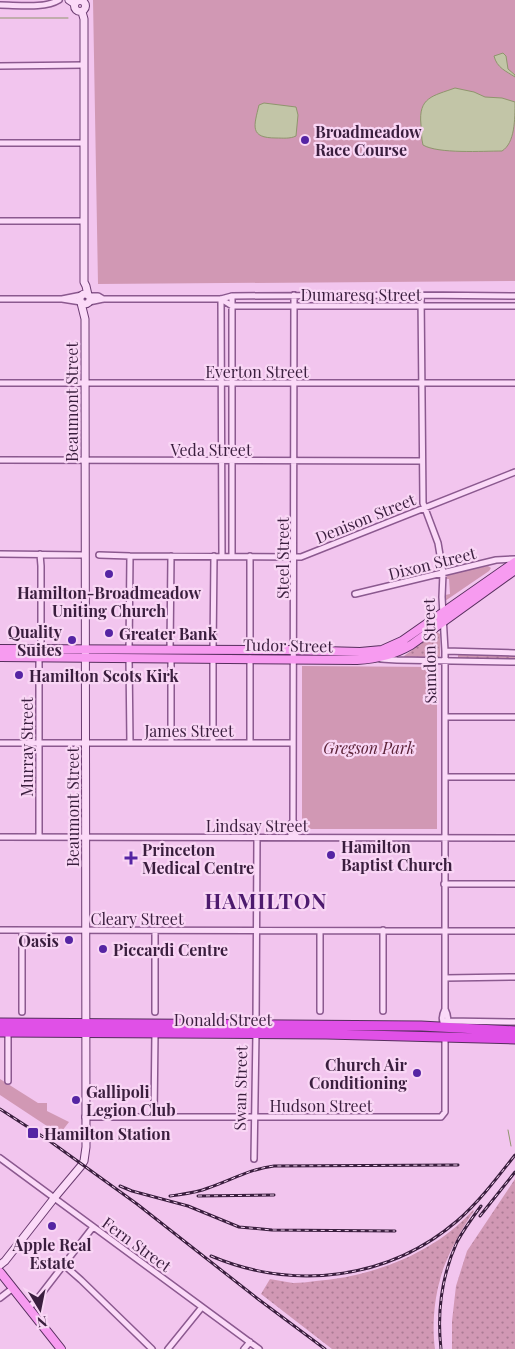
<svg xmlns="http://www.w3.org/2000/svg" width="515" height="1349" viewBox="0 0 515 1349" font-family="'Playfair Display',serif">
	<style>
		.grass { fill: url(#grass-dots) }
		.park { fill: #d198b4 }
		.water { fill: #c2c5a7; stroke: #8f956d }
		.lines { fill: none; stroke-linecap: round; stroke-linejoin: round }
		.stream { stroke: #8f956d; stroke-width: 1 }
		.street-casing { stroke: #8b598f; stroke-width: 8 }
		.secondary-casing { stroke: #6b3c71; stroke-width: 9 }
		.primary-casing { stroke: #562e5d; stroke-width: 10 }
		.highway-casing { stroke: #562e5d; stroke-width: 11 }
		.street { stroke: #fbdaf8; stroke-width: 5 }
		.secondary { stroke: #fbdaf8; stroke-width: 7 }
		.primary { stroke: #f79bf0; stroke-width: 8 }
		.highway { stroke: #e050e7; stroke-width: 9 }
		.rail-casing { stroke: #3a1e3e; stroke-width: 3 }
		.rail { stroke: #f9d6f5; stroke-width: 1; stroke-dasharray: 4; stroke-linecap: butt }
		.poi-dot { fill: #5524a3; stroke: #f9d6f5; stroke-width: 2 }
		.labels { text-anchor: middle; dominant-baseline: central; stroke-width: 4.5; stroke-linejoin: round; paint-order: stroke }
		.poi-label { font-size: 16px; font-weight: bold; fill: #3a1e3e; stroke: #f9d6f5; text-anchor: start }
		.street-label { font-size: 16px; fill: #3a1e3e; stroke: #f9d6f5 }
		.park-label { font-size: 16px; font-style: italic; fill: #5c2338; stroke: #f9d6f5 }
		.district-label { font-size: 21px; font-weight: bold; letter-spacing: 1px; fill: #4d1a6e; stroke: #f9d6f5 }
	</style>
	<defs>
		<pattern id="grass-dots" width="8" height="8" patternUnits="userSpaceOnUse" patternTransform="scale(1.25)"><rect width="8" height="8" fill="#d198b4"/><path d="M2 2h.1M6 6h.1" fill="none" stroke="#ab7b94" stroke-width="1.8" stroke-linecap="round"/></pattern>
	</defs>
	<rect width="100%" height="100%" fill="#f2c5ee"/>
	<path class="grass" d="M437 632 440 634V656L439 658H405L404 656Z
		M458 655H515V660L458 659Z
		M515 1179V1349H452V1321L456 1286 467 1251Z
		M473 1210 474 1211C463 1226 444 1261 440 1280 434 1300 432 1328 435 1349H332L261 1294 270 1279C277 1280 285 1282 293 1283 300 1283 308 1282 316 1281 372 1277 435 1253 473 1210Z"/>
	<path class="park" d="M93 0H515V281L98 284Z
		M488 566 491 568 489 571 445 601V595L450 594 449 579H445L448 574Z
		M302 666 437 667V829H302Z
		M0 1079 38 1103H47V1111L69 1122 62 1131 58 1130 56 1132 0 1095Z"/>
	<path class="water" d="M503 53 506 56 508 69 515 75V77C506 71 497 68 494 56Z
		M455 88 474 92 485 97 502 98 515 102C515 119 515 143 502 151 483 151 438 154 423 145 421 138 422 132 421 125 418 97 433 96 455 88Z
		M264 103 296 107 298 115 296 136C290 139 283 138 276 138 249 138 254 126 259 105Z"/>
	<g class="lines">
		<path class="stream" d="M0 18H68
			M508 1130 511 1146"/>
		<defs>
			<path id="street" d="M82 1 83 0
				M0 5C17 5 45 9 59 0
				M0 66 84 65
				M0 143H84
				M0 221H84
				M421 295 423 503 438 543 443 573 442 597 445 651V1009C448 1015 449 1021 445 1026
				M88 296H98L103 299
				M232 296V556
				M0 299H62L81 302
				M62 299 82 295
				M221 299 232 306H515
				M221 299 222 556
				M89 302 103 299H221L232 296 421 295 515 296
				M0 383H515
				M0 460 422 461
				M0 554 85 555
				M40 554 41 566V648
				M99 555 130 556 301 557 515 472
				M355 594 496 560 515 559
				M129 650 130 556
				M170 650 171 556
				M213 650 214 556
				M250 650V556
				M445 651 515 653
				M39 657V837
				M129 658 130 743
				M381 659 397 660 515 662
				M445 717H515
				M0 743H293
				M171 743V658
				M213 743V658
				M250 743V658
				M445 777H515
				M293 821 295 824 296 837
				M0 837 515 838
				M291 837V824L293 821 294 295
				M444 884H515
				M0 930 515 931
				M445 978 515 977
				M320 1011V931
				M383 1011V930
				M22 1012V931
				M155 1012V931
				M447 1021 515 1022
				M256 1025 257 837
				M445 1026C441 1021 442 1015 445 1009
				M8 1081V1032
				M154 1116 155 1033
				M85 1117H441L445 1112V1037
				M0 1158 259 1349
				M254 1159 256 1033
				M64 1265 81 1280 152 1349
				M0 1298 13 1288
				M28 1308 35 1302 93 1227
				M168 1349 202 1307
				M244 1349 250 1342"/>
			<path id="secondary" d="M69 0 75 4
				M74.5 6a5.5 5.5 0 1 1 11 0a5.5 5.5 0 1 1-11 0Z
				M82 12 84 19V282L86 286 88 295
				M80 299a5 5 0 1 1 10 0a5 5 0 1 1-10 0Z
				M0 1265 5 1261 55 1197 81 1166 84 1161 86 1147 85 319 81 303"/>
			<path id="primary" d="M0 649 287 650 360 652 382 650 402 641 515 562
				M0 657 357 660C377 659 394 655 411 645L515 570
				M0 1272 61 1349"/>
			<path id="highway" d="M0 1023 421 1026 515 1031
				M0 1032 326 1034 515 1039"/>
		</defs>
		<use href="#street" class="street-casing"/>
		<use href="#secondary" class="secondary-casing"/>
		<use href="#primary" class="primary-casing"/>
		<use href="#highway" class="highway-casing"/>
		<use href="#street" class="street"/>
		<use href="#secondary" class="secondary"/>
		<use href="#primary" class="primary"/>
		<use href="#highway" class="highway"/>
		<defs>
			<path id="rail" d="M0 1109 51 1142 137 1204 258 1299 325 1349
				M120 1186 132 1191 188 1206 239 1227 272 1230 395 1231
				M170 1196C183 1194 196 1193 208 1188 232 1180 249 1169 274 1166L458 1165
				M198 1196 274 1195
				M480 1216 515 1172
				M211 1256C294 1291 388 1280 457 1221 479 1202 497 1178 515 1155
				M441 1349C437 1313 442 1275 457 1242 464 1229 472 1218 481 1206"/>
		</defs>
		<use href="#rail" class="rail-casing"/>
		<use href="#rail" class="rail"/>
	</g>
	<g class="poi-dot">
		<circle cx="305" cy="140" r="5"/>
		<circle cx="109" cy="574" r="5"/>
		<circle cx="109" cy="633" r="5"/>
		<circle cx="72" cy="640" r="5"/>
		<circle cx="19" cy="675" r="5"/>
		<circle cx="331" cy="855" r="5"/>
		<path d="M128.5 850.5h5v5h5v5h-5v5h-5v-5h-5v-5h5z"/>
		<circle cx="69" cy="940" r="5"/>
		<circle cx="103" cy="949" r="5"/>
		<circle cx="417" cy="1073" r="5"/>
		<circle cx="76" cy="1100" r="5"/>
		<rect x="27" y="1127" width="12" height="12" rx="2.5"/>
		<circle cx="52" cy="1226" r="5"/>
	</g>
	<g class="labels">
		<g class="poi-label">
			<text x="315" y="131">Broadmeadow<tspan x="315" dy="18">Race Course</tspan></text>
			<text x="109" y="592" text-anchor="middle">Hamilton-Broadmeadow<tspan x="109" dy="18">Uniting Church</tspan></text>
			<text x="62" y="631" text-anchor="end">Quality<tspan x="62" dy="18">Suites</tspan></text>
			<text x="119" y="633">Greater Bank</text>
			<text x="29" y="675">Hamilton Scots Kirk</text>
			<text x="341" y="846">Hamilton<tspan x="341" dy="18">Baptist Church</tspan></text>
			<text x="142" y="849">Princeton<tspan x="142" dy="18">Medical Centre</tspan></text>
			<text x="59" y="940" text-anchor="end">Oasis</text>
			<text x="113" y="949">Piccardi Centre</text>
			<text x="407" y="1064" text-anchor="end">Church Air<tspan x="407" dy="18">Conditioning</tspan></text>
			<text x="86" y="1091">Gallipoli<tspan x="86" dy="18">Legion Club</tspan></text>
			<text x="44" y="1133">Hamilton Station</text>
			<text x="52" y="1244" text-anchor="middle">Apple Real<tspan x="52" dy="18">Estate</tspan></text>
		</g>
		<g class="street-label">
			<text x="361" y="294">Dumaresq Street</text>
			<text x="257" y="371">Everton Street</text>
			<text transform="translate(71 402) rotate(-90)">Beaumont Street</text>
			<text x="211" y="449">Veda Street</text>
			<text transform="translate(365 518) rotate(-22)">Denison Street</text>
			<text transform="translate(282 558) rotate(-90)">Steel Street</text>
			<text transform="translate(432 563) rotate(-14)">Dixon Street</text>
			<text transform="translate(288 645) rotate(1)">Tudor Street</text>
			<text transform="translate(429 651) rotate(-91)">Samdon Street</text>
			<text x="189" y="730">James Street</text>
			<text transform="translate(26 747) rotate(-90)">Murray Street</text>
			<text transform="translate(72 807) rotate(-90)">Beaumont Street</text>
			<text x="257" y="825">Lindsay Street</text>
			<text x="137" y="918">Cleary Street</text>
			<text x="223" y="1019">Donald Street</text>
			<text transform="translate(240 1088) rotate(-89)">Swan Street</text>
			<text x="321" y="1105">Hudson Street</text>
			<text transform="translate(137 1244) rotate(36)">Fern Street</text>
		</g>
		<g class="park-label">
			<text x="369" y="747">Gregson Park</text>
		</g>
		<g class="district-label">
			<text x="266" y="900">HAMILTON</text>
		</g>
	</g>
	<g transform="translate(40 1309) rotate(170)" stroke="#f9d6f5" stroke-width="4" paint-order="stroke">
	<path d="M0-4L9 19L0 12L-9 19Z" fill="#3a1e3e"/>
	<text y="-8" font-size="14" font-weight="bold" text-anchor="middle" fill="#3a1e3e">N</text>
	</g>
</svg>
